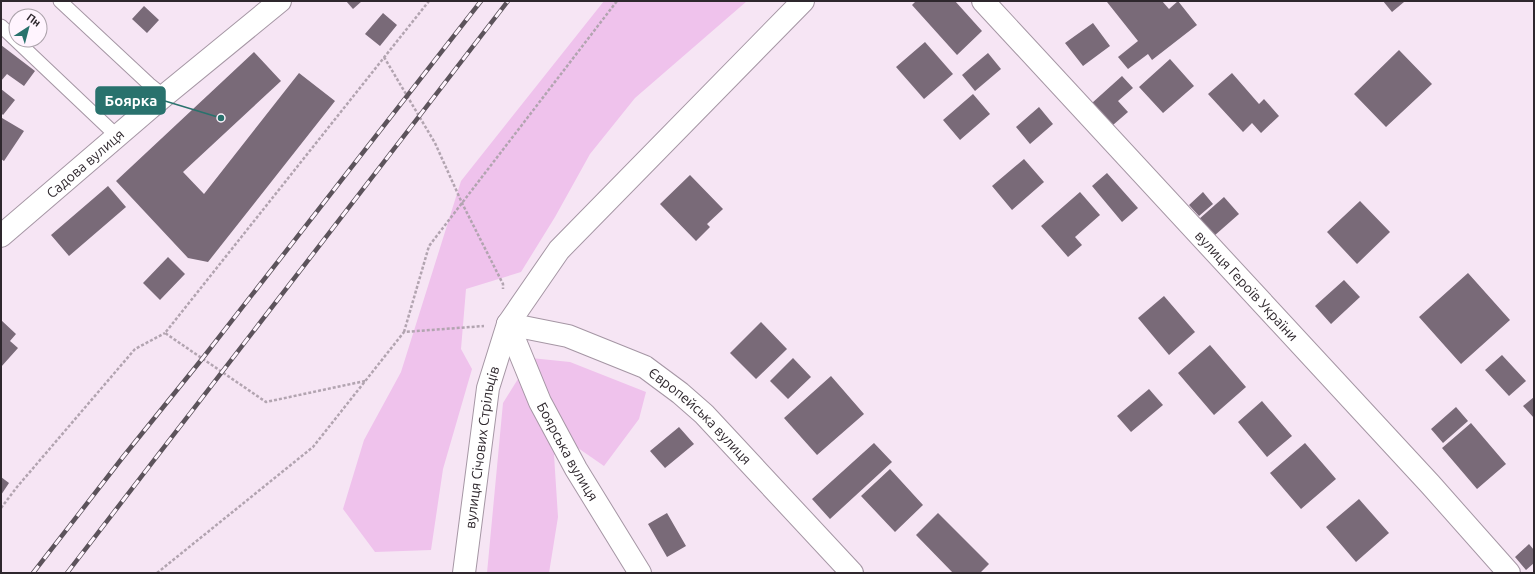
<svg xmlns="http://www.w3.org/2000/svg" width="1535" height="574" viewBox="0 0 1535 574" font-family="Ubuntu,sans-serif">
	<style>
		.green { fill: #efc2ec }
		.building { fill: #796a78 }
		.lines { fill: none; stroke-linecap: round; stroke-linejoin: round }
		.service-casing { stroke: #a596a4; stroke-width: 15 }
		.minor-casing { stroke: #a596a4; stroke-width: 24 }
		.tertiary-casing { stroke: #a596a4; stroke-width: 24 }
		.path { stroke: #b2a4b0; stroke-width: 2.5; stroke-dasharray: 3 2; stroke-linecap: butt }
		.service { stroke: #fff; stroke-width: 13 }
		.minor { stroke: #fff; stroke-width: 22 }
		.tertiary { stroke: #fff; stroke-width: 22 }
		.rail-casing { stroke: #5c535b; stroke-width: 4.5 }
		.rail { stroke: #fff4fe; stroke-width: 3; stroke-dasharray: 9; stroke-linecap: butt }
		.labels { text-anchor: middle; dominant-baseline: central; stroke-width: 4; stroke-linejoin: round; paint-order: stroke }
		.street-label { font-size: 14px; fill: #2e272d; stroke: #fff4fe }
		.leader { fill: none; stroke: #29726d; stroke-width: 1.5 }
		.callout-dot { fill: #29726d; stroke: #fff4fe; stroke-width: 1.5 }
		.callout { fill: #29726d; stroke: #29726d; stroke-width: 1.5 }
		.callout-label { font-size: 15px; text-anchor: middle; font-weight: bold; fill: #fff }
	</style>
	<rect width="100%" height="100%" fill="#f6e5f4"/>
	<path class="green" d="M604 1H747L635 98 590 154 555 217 521 272 466 289 461 349 472 369 443 469 431 550 375 552 343 509 364 440 401 372 461 181Z
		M531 358 570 362 646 392 639 419 604 466 578 448 554 455 558 517 549 573H487L503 403Z"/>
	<path class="building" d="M346 1H362L353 9Z
		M916 1H955L982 31 957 55 912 5Z
		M1108 1H1162L1169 9 1178 1 1197 25 1152 60 1148 54 1128 69 1118 57 1138 41 1107 2Z
		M1383 1H1403L1404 2 1392 12Z
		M144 6 159 20 147 33 132 19Z
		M383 13 397 25 380 46 365 34Z
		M1093 23 1110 46 1083 66 1065 43Z
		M925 42 953 74 924 99 896 67Z
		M1 45 35 71 24 86 7 74 1 81Z
		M1399 50 1432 84 1386 127 1354 94Z
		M254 52 281 81 183 172 204 194 299 73 335 101 208 262 188 258 116 181Z
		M988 53 1001 69 975 91 962 75Z
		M1170 59 1194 86 1163 113 1139 87Z
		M1232 73 1259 104 1264 99 1279 116 1261 133 1252 123 1243 132 1208 94Z
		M1122 76 1133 88 1118 101 1128 112 1113 125 1092 103Z
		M1 89 15 100 3 115 1 113Z
		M973 94 990 114 960 140 943 120Z
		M1039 107 1053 124 1030 144 1016 127Z
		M2 118 24 131 4 161 1 159V120Z
		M1024 159 1044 182 1012 210 992 186Z
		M1107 173 1138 208 1122 222 1092 186Z
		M690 175 723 209 707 224 710 227 696 241 660 204Z
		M108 186 126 207 69 256 51 235Z
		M1080 192 1100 215 1075 237 1082 245 1068 257 1041 226Z
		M1203 192 1213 204 1199 216 1189 205Z
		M1224 197 1239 214 1214 236 1198 220Z
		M1360 201 1390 232 1357 264 1327 232Z
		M168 257 185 274 160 300 143 283Z
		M1468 273 1510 320 1461 364 1419 317Z
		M1344 280 1360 297 1331 324 1315 306Z
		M1164 296 1195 332 1169 355 1138 318Z
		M1 320 16 334 10 341 18 348 1 367Z
		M761 322 787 349 756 379 730 353Z
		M1210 345 1246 387 1214 415 1178 373Z
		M1502 355 1526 381 1509 396 1485 370Z
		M793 358 811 377 788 399 770 381Z
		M831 376 864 414 817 455 784 418Z
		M1149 389 1163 405 1131 432 1117 416Z
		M1534 397V418L1523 406Z
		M1262 401 1292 436 1267 457 1238 422Z
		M1456 407 1468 421 1443 443 1431 429Z
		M1471 423 1506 464 1477 489 1442 448Z
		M679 427 694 444 665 468 650 451Z
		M874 443 892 462 830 519 812 499Z
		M1305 443 1336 479 1301 509 1270 473Z
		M890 469 923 505 895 532 861 496Z
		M1 477 9 483 1 495Z
		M1359 499 1389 533 1356 562 1326 527Z
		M667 513 686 546 667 557 648 524Z
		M938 513 989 564 980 573H953L916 535Z
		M1529 544 1534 550V563L1526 570 1515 557Z"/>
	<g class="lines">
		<defs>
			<path id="service" d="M60 1 149 84 164 96
				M1 26 117 136"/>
			<g id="minor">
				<path id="s1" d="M983 1 1430 484 1509 573"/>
				<path id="s2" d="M508 324 568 336 645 367 680 393 704 414 852 573"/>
				<path id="s3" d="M508 324 540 402 576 469 640 573"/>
				<path id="s4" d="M464 573 488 388 508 324 559 250 803 1"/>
			</g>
			<g id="tertiary">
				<path id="s5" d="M1 236 164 96 280 1"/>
			</g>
		</defs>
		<use href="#service" class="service-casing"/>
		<use href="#minor" class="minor-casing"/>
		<use href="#tertiary" class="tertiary-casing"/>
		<path class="path" d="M384 57 435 143 462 203 503 284V289
			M404 332 429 246 617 1
			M365 381 266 402 165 333 429 1
			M1 508 17 487 135 349 165 333
			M157 573 313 447 404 332 484 326"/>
		<use href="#service" class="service"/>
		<use href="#minor" class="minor"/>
		<use href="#tertiary" class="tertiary"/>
		<defs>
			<path id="rail" d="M33 573 123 457 202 359 481 1
				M67 573 508 1"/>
		</defs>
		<use href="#rail" class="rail-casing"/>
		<use href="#rail" class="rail"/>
	</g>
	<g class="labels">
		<g class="street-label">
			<text stroke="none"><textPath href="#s5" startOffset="111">Садова вулиця</textPath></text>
			<text stroke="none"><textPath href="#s1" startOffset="388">вулиця Героїв України</textPath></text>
			<text stroke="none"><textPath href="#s2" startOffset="218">Європейська вулиця</textPath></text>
			<text stroke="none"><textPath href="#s4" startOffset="127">вулиця Січових Стрільців</textPath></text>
			<text stroke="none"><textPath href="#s3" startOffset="141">Боярська вулиця</textPath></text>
		</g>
	</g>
	<path class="leader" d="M221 118L165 101"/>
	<circle class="callout-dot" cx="221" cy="118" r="4"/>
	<rect class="callout" x="96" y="87" width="69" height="27" rx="4"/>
	<g class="callout-label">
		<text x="131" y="106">Боярка</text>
	</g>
	<rect width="1535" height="574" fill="none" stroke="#2e272d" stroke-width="4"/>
	<g transform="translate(28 28) rotate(36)"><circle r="19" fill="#fff4fe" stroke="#aba2aa"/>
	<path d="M0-3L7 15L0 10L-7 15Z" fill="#29726d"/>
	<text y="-6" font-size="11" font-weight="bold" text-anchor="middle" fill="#2e272d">Пн</text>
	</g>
</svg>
